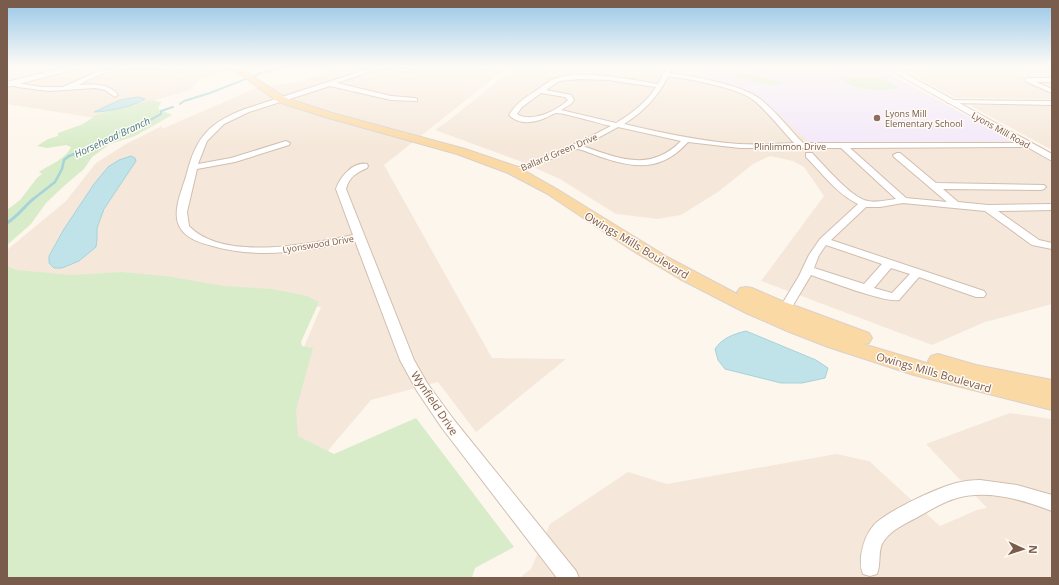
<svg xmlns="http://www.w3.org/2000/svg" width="1059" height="585" viewBox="0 0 1059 585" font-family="'Open Sans',sans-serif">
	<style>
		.residential { fill: #f5e8da }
		.education { fill: #f3e8fa }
		.green { fill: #d8ecc9 }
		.water { fill: #bfe3e8; stroke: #a5d3da }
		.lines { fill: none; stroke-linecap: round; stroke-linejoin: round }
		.stream-far2 { stroke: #a5d3da; stroke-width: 2 }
		.stream-far1 { stroke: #a5d3da; stroke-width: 2.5 }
		.stream { stroke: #a5d3da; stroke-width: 3 }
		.street-casing { stroke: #d1beb0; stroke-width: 2 }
		.secondary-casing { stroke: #d6c0b0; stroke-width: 2 }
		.primary-casing { stroke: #dad1cd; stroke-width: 2 }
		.street { fill: #fff; fill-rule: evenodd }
		.secondary { fill: #fff; fill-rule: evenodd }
		.primary { fill: #fbd9a5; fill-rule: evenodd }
		.education-dot { fill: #8d6e63; stroke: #fffaf3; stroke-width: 1.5 }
		.labels { text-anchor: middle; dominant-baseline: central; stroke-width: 3; stroke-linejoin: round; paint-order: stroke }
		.far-education-label { font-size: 9px; fill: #785e54; stroke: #fffaf3; text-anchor: start }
		.far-street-label { font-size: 9px; fill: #7a5c4d; stroke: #fffaf3 }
		.far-water-label { font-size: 10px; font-style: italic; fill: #437c86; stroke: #fffaf3 }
		.street-label { font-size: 11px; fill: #7a5c4d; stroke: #fffaf3 }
	</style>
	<rect width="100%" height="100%" fill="#fdf6ec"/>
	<path class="residential" d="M7 66H68L7 82Z
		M88 66H244L197 81 190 90 96 118 7 104V88Z
		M340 66H509L384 165 492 358 566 359 476 432 438 382 371 400 315 466 261 448 321 307 7 272V250L66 201 96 163 126 144 162 126V129L256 88 304 81Z
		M517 66H678L675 72 677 73 695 75 757 95 810 142 1013 141 1052 162V304L985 322 932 345 761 281 824 196 804 167 793 161 770 156 753 164 718 192 681 215 658 219 616 214 560 179 517 160 435 130 448 121Z
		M897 66 1052 67V99L956 98Z
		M977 105H1052V150L971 106Z
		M1010 413 1052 419V578H519L531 569 550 524 628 472 667 484 836 454 869 461 940 526 977 510 987 508 926 444Z"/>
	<path class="education" d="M678 66H875L1013 141 810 142 757 95 695 75 677 73 675 72Z"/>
	<path class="green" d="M743 73 784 82 774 86 733 77Z
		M839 77H877L883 78 899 88C880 91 853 91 839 77Z
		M151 100 161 102 158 109 172 115 135 136 110 144 92 157 84 169 64 186 46 203 31 224 7 245V210L20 200 37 178 42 174 39 172C49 165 66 159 71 147L66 145 47 148 37 146 48 139 58 136V133L83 124 96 115Z
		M7 266 16 270 72 275 122 272 166 276 224 286 272 289 307 296 319 302 301 342 302 346 313 348 296 410 298 436 334 454 416 418 514 547 475 568 472 578H7Z"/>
	<path class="water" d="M138 97 145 99C135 106 107 112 94 112L120 100Z
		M131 156 135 158 136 161 104 209 97 228V239L96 247 79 261 62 268H54L49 263V256L64 229 94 184 108 167 119 160Z
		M746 331 816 360 828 368 825 378 802 383H781L725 369 718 360 715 349C722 338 734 334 746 331Z"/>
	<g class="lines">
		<path class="stream-far2" d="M180 104 184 101 210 93 261 73 288 66
			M141 125 161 114V111L173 107"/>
		<path class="stream-far1" d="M32 200 55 182 62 169 64 160 69 156 95 146 122 131 143 124"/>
		<path class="stream" d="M7 223C18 216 24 207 33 199"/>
		<defs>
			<path id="street" d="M130 66H163L183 70 180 72C147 65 108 66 79 85 93 84 109 83 118 95L115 97 105 90 95 88 49 91 18 87 8 84 11 82 41 87H63L97 72Z
				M377 66H391L415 71 412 73 383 67 337 83 391 96 415 98 417 99V101L391 100 330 86 249 112 224 124 207 141 198 164 231 158 286 141 290 143 289 145 235 162 197 169 187 212 189 226C223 262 311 244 353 235L336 189C340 177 353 161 367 164L368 166 367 168C356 173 349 177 346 189L414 360 427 383 454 420 576 571 579 578H557L442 428 417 391 400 360 355 241C306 251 258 260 209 245 197 242 182 236 178 223 173 208 183 188 187 173 196 137 210 122 245 109Z
				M480 66H486L489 68 486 70Z
				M667 66H673L669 73C692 76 743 85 760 99 776 111 789 129 803 143H1031L1032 145 1028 147 850 148 906 198 947 202 894 157 893 155 897 153H900L936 183 1044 185 1046 187 1044 189 1041 190 943 189 958 202 988 205 1052 204V210L998 211 1039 240 1052 243V249L1032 245 985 211 903 203 880 207H866L831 240 984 291 986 294 984 297H976L919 277 899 300C885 303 829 281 811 275L789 312H781L779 309 799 276 809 255 820 239 858 204C837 194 822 173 806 157V153H812C824 165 852 199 868 201 877 203 887 200 896 199L841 148H740L688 142C662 171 636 169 601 157 594 155 585 150 577 149 573 149 525 170 517 173L514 174 510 171 584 140 611 126C601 124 562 112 556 113 552 114 548 117 545 118 533 123 519 125 509 115 515 105 524 98 534 92 540 88 547 82 554 79 578 68 632 80 658 84ZM668 76C689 79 741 88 756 102 770 115 782 130 794 143 776 144 757 145 739 144 700 141 662 133 624 124 643 112 658 97 668 76ZM580 79 608 80 656 87C647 102 631 114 616 123L561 110 571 104 574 100 571 95 546 90 559 81ZM541 93 565 97 568 100C557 111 531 123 517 114L522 107ZM618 127 681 141C651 172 619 159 583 146ZM826 245 882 264 864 284 814 268 819 255ZM891 268 910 274 892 293 874 288Z
				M1027 78H1052V82H1036L1052 89V93L1025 81 1024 80Z
				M950 100 1052 101V105L948 103 947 102Z
				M980 480 1017 485 1052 495V511C1023 500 988 489 957 498 942 502 929 511 916 518 904 524 888 532 882 544 878 553 881 564 877 574L870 576 863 574C860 567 861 563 861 556 863 544 866 534 874 525 887 511 937 488 956 483 964 481 972 480 980 480Z"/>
			<path id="secondary" d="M70 66H81L80 68 7 87V82Z
				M883 66H892L1052 154V161Z"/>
			<path id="primary" d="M229 66H238L286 98 332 113 465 149 518 167 555 188 667 257 739 295 737 292 740 288 746 287 752 288 782 301 869 333 872 338 869 343 863 344 930 364 928 361 931 356 938 354 976 365 1052 380V410L914 375 828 347 787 331 746 313 680 279 630 249 546 193 508 173 457 154 325 117 278 102Z"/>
		</defs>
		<use href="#street" class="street-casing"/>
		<use href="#secondary" class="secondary-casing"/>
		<use href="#primary" class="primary-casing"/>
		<use href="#street" class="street"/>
		<use href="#secondary" class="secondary"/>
		<use href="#primary" class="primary"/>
	</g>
	<linearGradient id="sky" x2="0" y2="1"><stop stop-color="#97c7e8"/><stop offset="0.45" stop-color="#fefbf6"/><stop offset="1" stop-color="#fefbf6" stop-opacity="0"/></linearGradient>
	<rect width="1059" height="147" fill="url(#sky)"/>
	<circle class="education-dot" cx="877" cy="118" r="4"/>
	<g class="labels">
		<g class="far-education-label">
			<text x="885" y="113">Lyons Mill<tspan x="885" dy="10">Elementary School</tspan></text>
		</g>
		<g class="far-street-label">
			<text transform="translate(1001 130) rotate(29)">Lyons Mill Road</text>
			<text x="790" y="146">Plinlimmon Drive</text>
			<text transform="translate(559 152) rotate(-23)">Ballard Green Drive</text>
			<text transform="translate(318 244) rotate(-9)">Lyonswood Drive</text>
		</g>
		<g class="far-water-label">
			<text transform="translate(112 137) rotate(-25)">Horsehead Branch</text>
		</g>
		<g class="street-label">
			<text transform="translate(637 245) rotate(31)">Owings Mills Boulevard</text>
			<text transform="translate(934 372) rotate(16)">Owings Mills Boulevard</text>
			<text transform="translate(435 403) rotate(56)">Wynfield Drive</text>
		</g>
	</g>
	<rect width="1059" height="585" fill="none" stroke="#7a5c4d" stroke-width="16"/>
	<g transform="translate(1023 549) rotate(93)" stroke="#fffaf3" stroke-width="3" paint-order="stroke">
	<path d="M0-3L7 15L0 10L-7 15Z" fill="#7a5c4d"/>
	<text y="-6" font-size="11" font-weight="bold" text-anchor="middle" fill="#7a5c4d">N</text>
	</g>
</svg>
